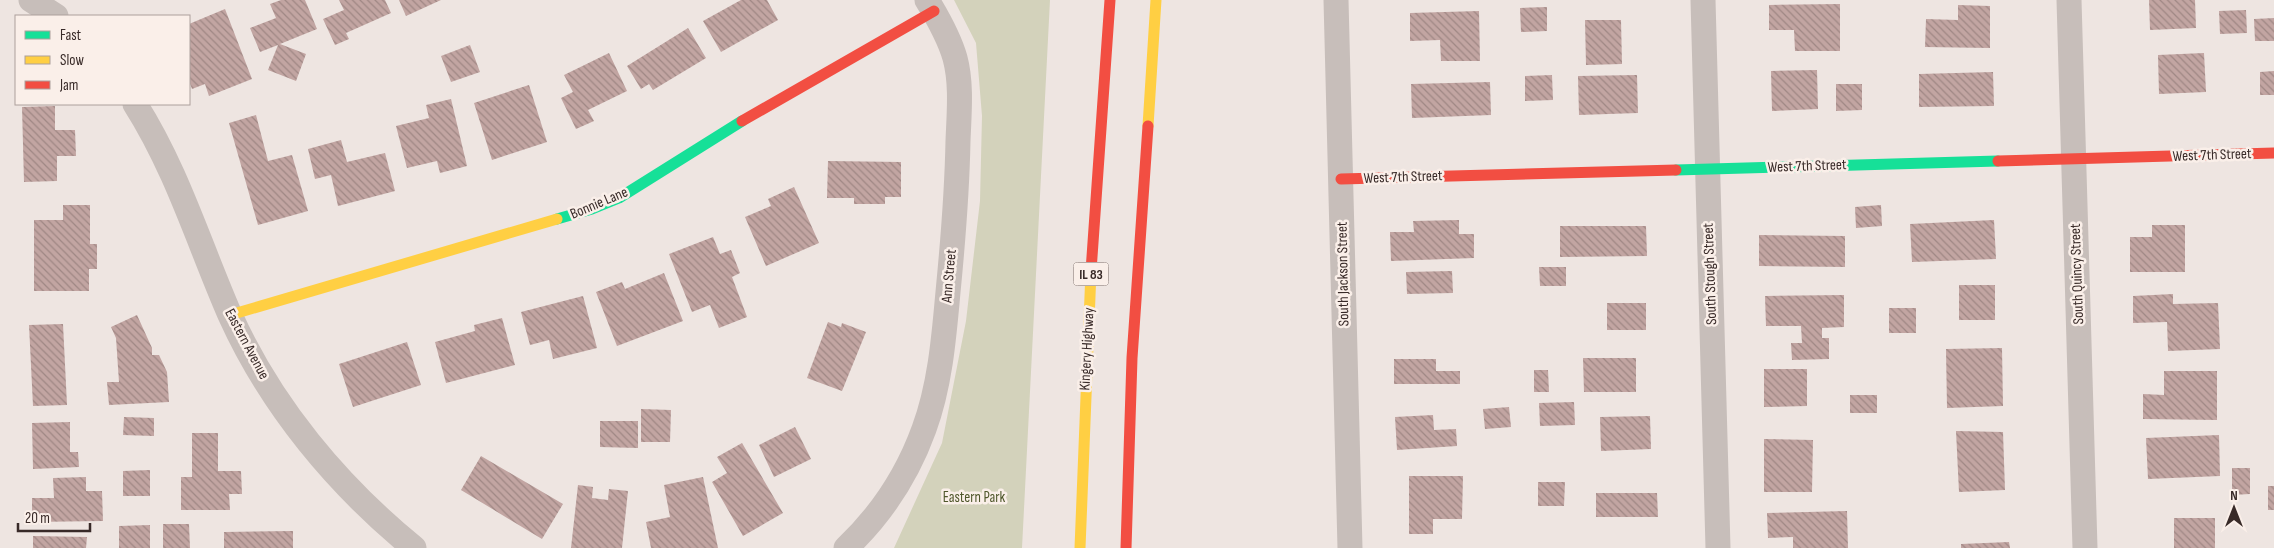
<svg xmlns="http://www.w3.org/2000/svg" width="2274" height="548" viewBox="0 0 2274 548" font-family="'Sofia Sans Condensed',sans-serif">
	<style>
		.park { fill: #d3d2bb }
		.building { fill: url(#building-back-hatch) }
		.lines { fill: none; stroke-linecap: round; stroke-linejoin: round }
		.street { stroke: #c7beba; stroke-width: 25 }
		.fast { stroke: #16e098; stroke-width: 11 }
		.slow { stroke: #ffcf43; stroke-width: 11 }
		.jam { stroke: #f24e42; stroke-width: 11 }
		.labels { text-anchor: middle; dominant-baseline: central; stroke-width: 5; stroke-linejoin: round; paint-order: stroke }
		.shield { fill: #faefe9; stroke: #726562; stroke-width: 1 }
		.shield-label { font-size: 14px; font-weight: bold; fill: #382a28 }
		.street-label { font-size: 15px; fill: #382a28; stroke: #faefe9 }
		.park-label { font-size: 15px; fill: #4f572b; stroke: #faefe9 }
	</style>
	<defs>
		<pattern id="building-back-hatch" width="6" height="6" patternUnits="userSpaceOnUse" patternTransform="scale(1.25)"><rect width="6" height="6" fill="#c2a5a2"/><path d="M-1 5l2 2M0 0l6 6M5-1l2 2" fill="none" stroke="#9f8784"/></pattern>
	</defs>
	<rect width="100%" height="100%" fill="#eee5e1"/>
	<path class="park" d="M954 0H1050L1022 548H894L942 443 966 321 980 201 982 116 976 43Z"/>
	<path class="building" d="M281 0H305L317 29 280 44 306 54 296 81 268 70 278 45 260 52 250 28 276 18 270 4Z
		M339 0H385L391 13 346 33 349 39 335 45 323 19 344 10Z
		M399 0H441L406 16Z
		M741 0H767L778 20 721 52 703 21Z
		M2149 0H2195L2196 28 2150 30Z
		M1840 4V51H1795L1794 30H1769V5Z
		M1958 5 1990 6V48L1925 47 1926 19 1958 20Z
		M1547 7V31L1521 32 1520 8Z
		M225 9 252 79 209 96 205 84 192 89 189 81V24Z
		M2246 10 2247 33 2220 34 2219 11Z
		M1479 11 1480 61H1441L1440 40 1410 41V13Z
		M2274 18V41H2255L2254 19Z
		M1585 20H1621L1622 64 1586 65Z
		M688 28 706 58 653 90 649 84 641 89 627 66Z
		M470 45 480 72 451 82 441 56Z
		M609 53 627 91 588 110 594 121 576 129 561 98 573 92 564 75Z
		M2204 53 2206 92 2159 94 2158 55Z
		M1817 70 1818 109 1772 111 1771 71Z
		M2274 71V95H2260V72Z
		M1993 72 1994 106 1919 107V74Z
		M1552 75 1553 100 1525 101V76Z
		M1637 75 1638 113 1579 115 1578 76Z
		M1490 82 1491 115 1412 118 1411 84Z
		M1836 84H1862V110L1836 111Z
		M529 85 547 142 492 160 474 103Z
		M451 99 467 166 440 173 437 161 407 168 396 126 429 118 426 105Z
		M55 106V130H75L76 156H57V181L24 182 22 107Z
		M256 115 268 161 292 155 308 211 258 225 229 123Z
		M341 140 347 162 385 153 395 191 338 206 331 175 315 179 308 149Z
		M828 161 901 162V197H885V204H854V198H827Z
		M794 187 819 243 766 266 745 217 771 206 768 199Z
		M63 205H90V244H97V269H89V291H34V220H63Z
		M1881 205 1882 226 1856 228 1855 207Z
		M1459 220V234H1474V258L1391 261 1390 232H1414L1413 221Z
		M1994 220 1996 259 1912 262 1910 224Z
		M2152 225H2185V272H2130V237H2152Z
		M1560 226H1646L1647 256 1560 257Z
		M1759 235 1845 236V267L1759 266Z
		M713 237 720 254 731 250 740 273 732 277 747 317 719 328 710 305 692 312 669 254Z
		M1539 267H1566V286H1540Z
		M1452 271 1453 293 1407 294 1406 272Z
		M664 273 683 321 617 346 596 292 622 282 625 289Z
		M1959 285H1995V320H1959Z
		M2173 294V304L2218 303 2220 349 2168 351 2167 322 2133 323V296Z
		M1844 295V327L1822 328V338H1829V359L1792 360 1791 343H1802L1801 326H1766L1765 296Z
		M583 296 597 348 553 359 549 340 530 345 521 312Z
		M1607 303H1646V330H1607Z
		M1889 308H1916V333H1889Z
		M137 315 152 348V355H159L167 372 169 402 109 405 107 382H119L116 338 111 327Z
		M502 318 515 365 446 383 435 342 475 331 474 325Z
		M828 322 841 327 842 323 866 332 842 391 807 378Z
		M63 324 67 405 33 406 29 325Z
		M407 342 421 385 353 407 339 364Z
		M2002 348 2003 406 1947 408 1946 349Z
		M1583 358H1636V392H1584Z
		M1394 359H1436V371H1460V384H1394Z
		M1764 369H1807V406L1764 407Z
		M1534 370H1548L1549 392H1534Z
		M2164 371H2217V420L2143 419V394L2164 395Z
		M1850 395H1877V413H1850Z
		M1574 402 1575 425 1540 426 1539 403Z
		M1509 407 1511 427 1485 429 1483 409Z
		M641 409 671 410 670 442H641Z
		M1433 415 1434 430 1456 429 1457 446 1397 450 1395 417Z
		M1650 416 1651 449 1601 451 1600 417Z
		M124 417 154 418V436L123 435Z
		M600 421H638V448L600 447Z
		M70 422V452H78L79 467 33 469 32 423Z
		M795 427 811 459 774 477 759 445Z
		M1956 431 2003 432 2005 490 1959 492Z
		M192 433H218V471H241L242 494H229L230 510H181V477H192Z
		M2219 435 2220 476 2148 479 2146 438Z
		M1764 439 1813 440 1812 492H1764Z
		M742 443 783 513 743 536 712 482 727 473 717 457Z
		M481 456 563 504 542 539 461 490Z
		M2232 468H2250V494L2232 495Z
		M150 470V496H123V471Z
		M1409 476H1463L1462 519H1433V534H1409Z
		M86 477V491H102L103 521 32 522V498H54L53 478Z
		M703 477 718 548H651L646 522 670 517 664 485Z
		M1538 482H1565L1564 506H1538Z
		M578 485 593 487 592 498 608 500 609 489 628 491 622 548H571Z
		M2268 486H2274V510H2268Z
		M1596 493H1657L1658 517H1596Z
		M1847 511 1848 548H1793V537L1768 538 1767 513Z
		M2174 518H2215V548H2174Z
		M163 524H189L190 548H163Z
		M150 525V548H119V526Z
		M293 531V548H224V532Z
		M33 536 87 537 86 548H33Z
		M2009 542 2010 548H1961V544Z"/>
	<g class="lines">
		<path class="street" d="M31 0 56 16
			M1336 0 1350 548
			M1703 0 1718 548
			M2069 0 2085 548
			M135 104C177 170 199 244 230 315 271 406 337 485 414 548
			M846 548C882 514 907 476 924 429 940 386 944 337 948 292 953 241 957 191 958 141 959 114 962 84 955 58 949 37 938 18 927 0"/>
		<path class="fast" d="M1676 170 1998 161
			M557 219 592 209 619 198 742 121"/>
		<path class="slow" d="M1148 126 1156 0
			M230 315 557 219
			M1080 548 1091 271"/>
		<path class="jam" d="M742 121 934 11
			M1998 161 2274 153
			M1341 179 1676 170
			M1091 271 1110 0
			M1126 548 1132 358 1148 126"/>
	</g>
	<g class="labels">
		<rect class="shield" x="1073.5" y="262.5" width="35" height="23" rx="4"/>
		<g class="shield-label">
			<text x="1091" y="274">IL 83</text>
		</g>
		<g class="street-label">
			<text transform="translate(2212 155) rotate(-2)">West 7th Street</text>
			<text transform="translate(1807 166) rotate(-2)">West 7th Street</text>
			<text transform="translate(1403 177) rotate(-2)">West 7th Street</text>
			<text transform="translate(599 203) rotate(-23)">Bonnie Lane</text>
			<text transform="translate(1343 274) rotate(-91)">South Jackson Street</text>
			<text transform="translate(1710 274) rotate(-92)">South Stough Street</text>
			<text transform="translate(2077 274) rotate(-92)">South Quincy Street</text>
			<text transform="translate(949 276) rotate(-85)">Ann Street</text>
			<text transform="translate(247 344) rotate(62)">Eastern Avenue</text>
			<text transform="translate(1087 349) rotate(-87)">Kingery Highway</text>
		</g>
		<g class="park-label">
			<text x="974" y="497">Eastern Park</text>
		</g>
	</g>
	<rect x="15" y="15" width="175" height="90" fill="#faefe9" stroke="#aca09c"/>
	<rect x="25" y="31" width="25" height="8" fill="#16e098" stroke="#aca09c"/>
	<text x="60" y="40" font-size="15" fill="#382a28">Fast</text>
	<rect x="25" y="56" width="25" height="8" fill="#ffcf43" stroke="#aca09c"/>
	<text x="60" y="65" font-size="15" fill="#382a28">Slow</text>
	<rect x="25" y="81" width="25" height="8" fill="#f24e42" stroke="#aca09c"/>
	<text x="60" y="90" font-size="15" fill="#382a28">Jam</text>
	<g transform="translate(2234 508)" stroke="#faefe9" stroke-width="4" paint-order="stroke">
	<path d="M0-4L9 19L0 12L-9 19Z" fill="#382a28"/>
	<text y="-8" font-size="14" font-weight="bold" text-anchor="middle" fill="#382a28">N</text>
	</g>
	<path d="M18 523v8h72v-8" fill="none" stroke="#382a28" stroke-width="2.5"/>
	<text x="25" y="523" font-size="15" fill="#382a28" stroke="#faefe9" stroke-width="4" paint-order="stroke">20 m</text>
</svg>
